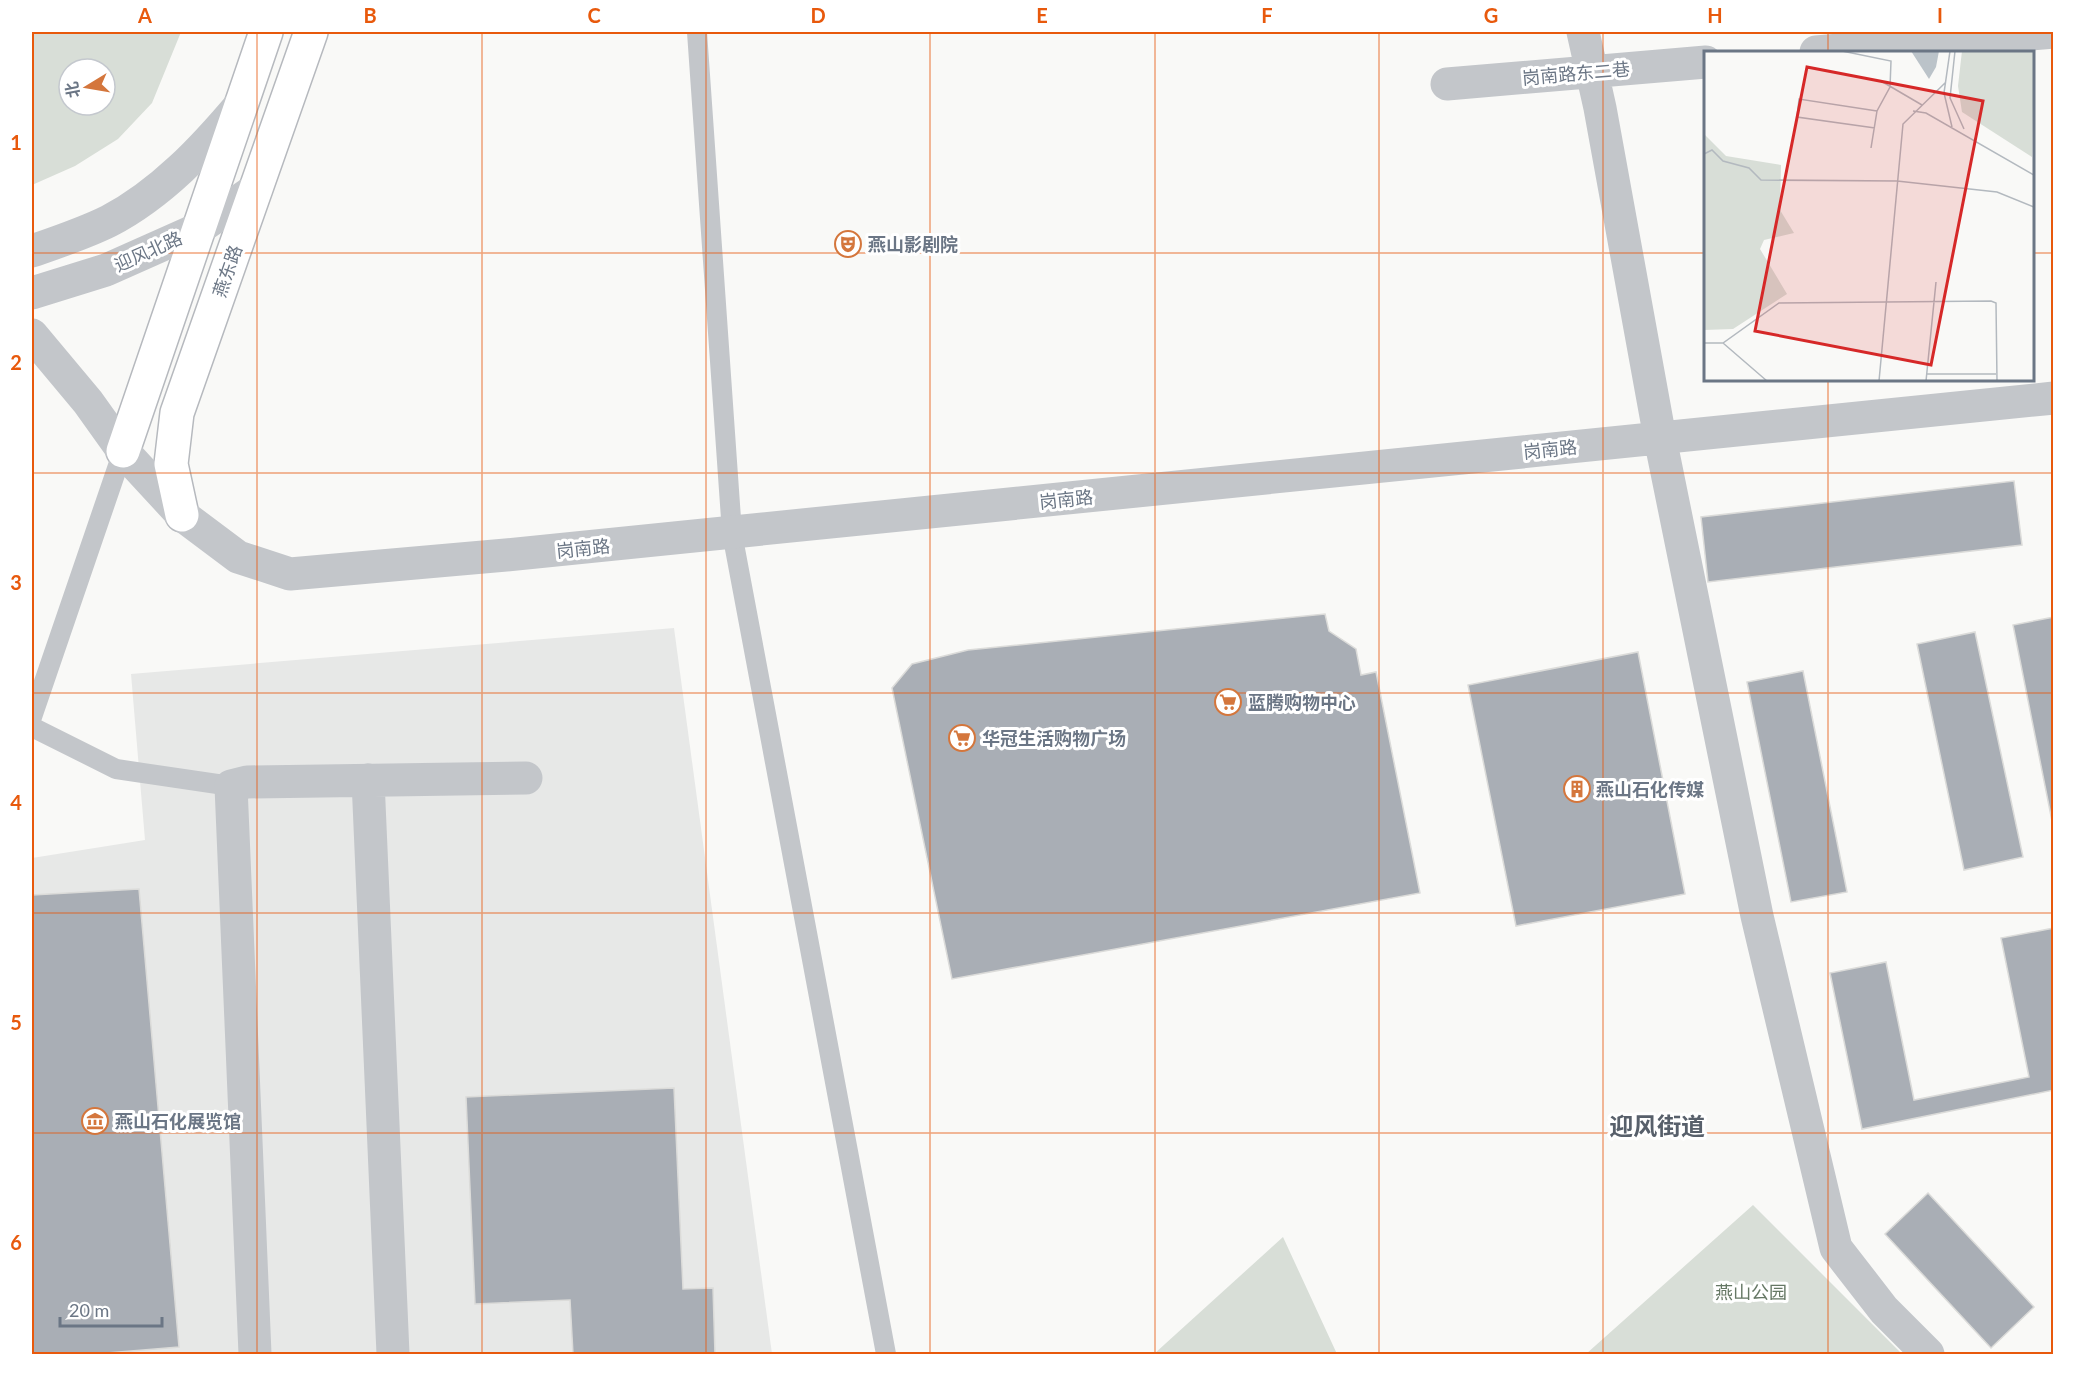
<svg xmlns="http://www.w3.org/2000/svg" width="2085" height="1386" viewBox="0 0 2085 1386" font-family="Lato,'Noto Sans SC',sans-serif">
	<style>
		.built { fill: #e7e8e7 }
		.green { fill: #d8ded7; fill-rule: evenodd }
		.building { fill: #a9aeb5; stroke: #dbdbd9; stroke-width: 1.5 }
		.lines { fill: none; stroke-linecap: round; stroke-linejoin: round }
		.secondary-casing { stroke: #b6b9be; stroke-width: 36 }
		.service { stroke: #c3c6ca; stroke-width: 20 }
		.minor { stroke: #c3c6ca; stroke-width: 33 }
		.tertiary { stroke: #c3c6ca; stroke-width: 33 }
		.secondary { stroke: #fff; stroke-width: 33 }
		.grid { fill: none; stroke: #e8590c; stroke-width: 1.5; stroke-opacity: 0.55 }
		.labels { text-anchor: middle; dominant-baseline: central; stroke-width: 6; stroke-linejoin: round; paint-order: stroke }
		.street-label { font-size: 18px; fill: #6b7685; stroke: #fff }
		.poi-label { font-size: 18px; font-weight: bold; fill: #6b7685; stroke: #fff; text-anchor: start }
		.park-label { font-size: 18px; fill: #667865; stroke: #fff }
		.district-label { font-size: 24px; font-weight: bold; fill: #58606b; stroke: #fff }
		.inset-road { fill: none; stroke: #b3b9bf; stroke-width: 1.5 }
		.view { fill: #d62828; fill-opacity: 0.15; stroke: #d62828; stroke-width: 3 }
		.inset-edge { fill: none; stroke: #6b7685; stroke-width: 3 }
		.neatline { fill: none; stroke: #e8590c; stroke-width: 2 }
		.grid-label { font-size: 20px; text-anchor: middle; font-weight: bold; fill: #e8590c }
	</style>
	<rect width="100%" height="100%" fill="#f9f9f7"/>
	<path class="built" d="M674 628 772 1354H32V858L145 840 131 674Z"/>
	<path class="green" d="M32 32H181L152 103 118 139 75 166 32 185ZM69 69H105V105H69Z
		M1753 1205 1902 1354H1586Z
		M1283 1237 1337 1354H1154Z"/>
	<path class="building" d="M2014 481 2022 545 1708 582 1701 517Z
		M1325 614 1329 631 1356 649 1361 675 1376 672 1420 893 952 979 892 688 912 664 968 650Z
		M2054 617V831L2013 625Z
		M1975 632 2023 857 1964 870 1917 644Z
		M1638 652 1685 894 1516 926 1468 685Z
		M1803 671 1847 892 1791 902 1747 682Z
		M139 889 179 1347 95 1354H32V895Z
		M2054 928V1090L1862 1129 1830 973 1886 962 1914 1100 2029 1077 2001 938Z
		M674 1088 683 1289 713 1288 715 1354H573L570 1300 475 1304 466 1097Z
		M1928 1193 2034 1307 1991 1348 1885 1234Z"/>
	<g class="lines">
		<defs>
			<path id="secondary" d="M123 451 266 32
				M182 515 171 464 177 413 311 32"/>
		</defs>
		<use href="#secondary" class="secondary-casing"/>
		<path class="service" d="M697 32 732 533 886 1354
			M32 717 123 451
			M32 727 116 769 231 786"/>
		<path class="minor" d="M1583 32 1600 108 1660 438 1757 916 1836 1248 1884 1310 1928 1354
			M1816 52 2054 32
			M1447 84 1706 62
			M123 451 182 515 238 557 290 574 506 555 2054 398
			M368 780 393 1354
			M255 1354 231 786 247 782 526 778"/>
		<path class="tertiary" d="M32 251C58 242 85 233 109 221 161 194 204 148 241 104
			M32 293 106 270 198 229 256 189
			M32 335 88 402 123 451"/>
		<use href="#secondary" class="secondary"/>
	</g>
	<path class="grid" d="M257 32V1354M482 32V1354M706 32V1354M930 32V1354M1155 32V1354M1379 32V1354M1603 32V1354M1828 32V52M32 253H1706M2032 253H2054M1828 380V1354M32 473H2054M32 693H2054M32 913H2054M32 1133H2054"/>
	<defs>
		<symbol id="theatre-ring" viewBox="-11 -11 22 22"><circle r="9.5" fill="#fff" stroke="#d4763c" stroke-width="1.5"/><path d="M-5-5.5Q0-4 5-5.5V0Q5 5 0 6Q-5 5-5 0ZM-3.3-2.5H-1v1.5H-3.3ZM1-2.5H3.3v1.5H1ZM-2.8 1Q0 5.5 2.8 1Z" fill="#d4763c"/></symbol>
		<symbol id="supermarket-ring" viewBox="-11 -11 22 22"><circle r="9.5" fill="#fff" stroke="#d4763c" stroke-width="1.5"/><path d="M-6-5.5h2.5l.6 2H6L4.5 2H-2.5L-4.4-4H-6ZM-1.5 3.2a1.3 1.3 0 1 0 .1 0ZM3 3.2a1.3 1.3 0 1 0 .1 0Z" fill="#d4763c"/></symbol>
		<symbol id="building-ring" viewBox="-11 -11 22 22"><circle r="9.5" fill="#fff" stroke="#d4763c" stroke-width="1.5"/><path d="M-4-6H4V6H1V3H-1V6H-4ZM-2.5-4.3h1.7v1.8h-1.7ZM.8-4.3h1.7v1.8H.8ZM-2.5-1h1.7V.8h-1.7ZM.8-1h1.7V.8H.8Z" fill="#d4763c"/></symbol>
		<symbol id="museum-ring" viewBox="-11 -11 22 22"><circle r="9.5" fill="#fff" stroke="#d4763c" stroke-width="1.5"/><path d="M0-6L6-3V-2H-6V-3ZM-5-1h2V3h-2ZM-1-1h2V3h-2ZM3-1h2V3H3ZM-6 4H6V6H-6Z" fill="#d4763c"/></symbol>
	</defs>
	<g fill-rule="evenodd">
		<use href="#theatre-ring" x="833" y="229" width="30" height="30"/>
		<use href="#supermarket-ring" x="1213" y="687" width="30" height="30"/>
		<use href="#supermarket-ring" x="947" y="723" width="30" height="30"/>
		<use href="#building-ring" x="1562" y="774" width="30" height="30"/>
		<use href="#museum-ring" x="80" y="1106" width="30" height="30"/>
	</g>
	<g class="labels">
		<g class="street-label">
			<text transform="translate(1576 73) rotate(-5)">岗南路东二巷</text>
			<text transform="translate(148 251) rotate(-24)">迎风北路</text>
			<text transform="translate(227 271) rotate(-71)">燕东路</text>
			<text transform="translate(1550 449) rotate(-6)">岗南路</text>
			<text transform="translate(1066 499) rotate(-6)">岗南路</text>
			<text transform="translate(583 548) rotate(-6)">岗南路</text>
		</g>
		<g class="poi-label">
			<text x="868" y="244">燕山影剧院</text>
			<text x="1248" y="702">蓝腾购物中心</text>
			<text x="982" y="738">华冠生活购物广场</text>
			<text x="1596" y="789">燕山石化传媒</text>
			<text x="115" y="1121">燕山石化展览馆</text>
		</g>
		<g class="park-label">
			<text x="1751" y="1292">燕山公园</text>
		</g>
		<g class="district-label">
			<text x="1657" y="1125">迎风街道</text>
		</g>
	</g>
	<g transform="translate(1704 51)">
		<rect width="330" height="330" fill="#f9f9f7"/>
		<path d="M258 0H330L328 106 258 61 254 35ZM0 83 22 105 77 114 76 159 90 182 60 189 56 198 83 243 29 278 0 279Z" fill="#d8ded7"/>
		<path d="M207 0H235L232 16 225 28Z" fill="#bbc3c9"/>
		<path class="inset-road" d="M138 0 187 10 186 36 173 60 167 97M246 0 240 42 248 76M251 0 246 47 260 78M177 30 218 54M209 60 222 62 330 124M171 77 93 66 95 48 173 60M0 103 8 99 19 110 45 117 57 129 193 130 293 141 330 156M0 292H19L75 252 287 250 292 252 293 330M19 292 63 330M222 323H292M175 330 199 73 242 31M222 330 232 231"/>
		<path class="view" d="M103 16 279 50 227 314 51 280Z"/>
		<rect width="330" height="330" class="inset-edge"/>
	</g>
	<rect width="2085" height="1386" fill="none" stroke="#ffffff" stroke-width="66"/>
	<g transform="translate(87 87) rotate(259)"><circle r="28" fill="#ffffff" stroke="#c4c8ce" stroke-width="1.5"/>
	<path d="M0-4.5L10 22L0 15L-10 22Z" fill="#d4763c"/>
	<text y="-9" font-size="16" font-weight="bold" text-anchor="middle" fill="#6b7685">北</text>
	</g>
	<path d="M60 1317v9h102v-9" fill="none" stroke="#6b7685" stroke-width="3"/>
	<text x="69" y="1317" font-size="18" fill="#6b7685" stroke="#ffffff" stroke-width="4.5" paint-order="stroke">20 m</text>
	<rect x="33" y="33" width="2019" height="1320" class="neatline"/>
	<g class="grid-label">
		<text x="145" y="23">A</text>
		<text x="370" y="23">B</text>
		<text x="594" y="23">C</text>
		<text x="818" y="23">D</text>
		<text x="1042" y="23">E</text>
		<text x="1267" y="23">F</text>
		<text x="1491" y="23">G</text>
		<text x="1715" y="23">H</text>
		<text x="1940" y="23">I</text>
		<text x="16" y="150">1</text>
		<text x="16" y="370">2</text>
		<text x="16" y="590">3</text>
		<text x="16" y="810">4</text>
		<text x="16" y="1030">5</text>
		<text x="16" y="1250">6</text>
	</g>
</svg>
